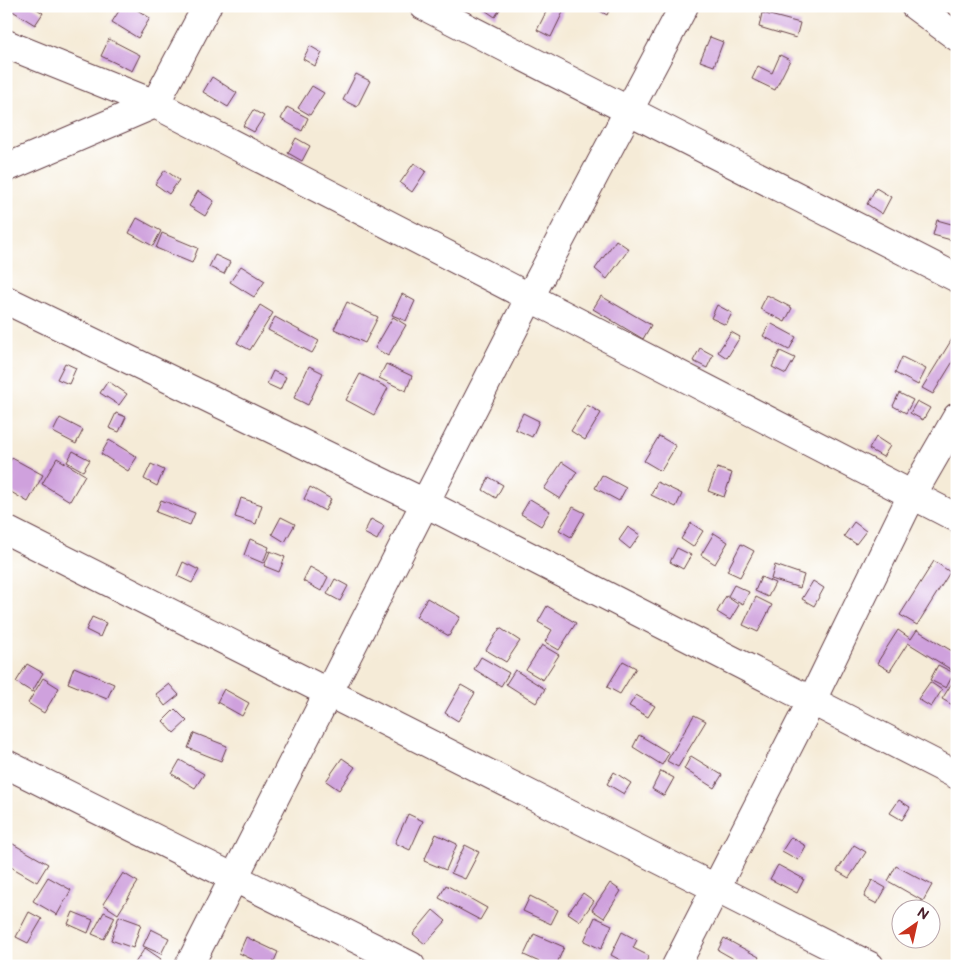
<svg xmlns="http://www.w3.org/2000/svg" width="963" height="972" viewBox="0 0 963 972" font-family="'Balsamiq Sans',sans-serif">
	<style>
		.building { fill: #cfa1dd }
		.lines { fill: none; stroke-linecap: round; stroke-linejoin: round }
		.minor-casing { stroke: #643e45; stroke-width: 30 }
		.minor { stroke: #fff; stroke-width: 28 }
	</style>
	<rect width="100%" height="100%" fill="#fff"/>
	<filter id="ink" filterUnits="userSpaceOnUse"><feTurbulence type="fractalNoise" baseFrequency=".02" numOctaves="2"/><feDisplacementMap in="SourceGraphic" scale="10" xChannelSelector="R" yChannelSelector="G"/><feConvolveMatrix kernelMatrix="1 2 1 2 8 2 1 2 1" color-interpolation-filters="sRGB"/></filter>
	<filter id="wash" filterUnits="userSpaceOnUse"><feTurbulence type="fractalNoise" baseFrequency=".0096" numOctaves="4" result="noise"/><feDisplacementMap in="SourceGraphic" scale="20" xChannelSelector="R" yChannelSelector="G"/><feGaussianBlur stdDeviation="1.12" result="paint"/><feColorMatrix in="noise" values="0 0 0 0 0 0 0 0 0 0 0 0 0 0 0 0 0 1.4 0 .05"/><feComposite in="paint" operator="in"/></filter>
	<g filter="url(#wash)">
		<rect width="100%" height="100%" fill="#f5ebd7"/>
		<g id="blocks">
			<path class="building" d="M13 6H32L43 13 35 25 11 10Z
				M122 6H131L150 18 138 38 112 22Z
				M479 6H502L495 17Z
				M549 6H566L551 37 537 30Z
				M596 6H611L607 15 595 8Z
				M762 13 800 23 796 38 759 27Z
				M710 37 723 42 714 66 700 61Z
				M109 39 140 55 132 71 101 56Z
				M310 46 322 53 315 66 303 59Z
				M780 55 790 60 775 90 752 79 758 66 772 73Z
				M356 74 370 81 357 107 343 100Z
				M212 77 237 93 228 107 203 92Z
				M312 86 324 93 310 115 298 108Z
				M287 107 308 118 302 131 281 119Z
				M253 110 264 116 254 132 243 126Z
				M296 138 310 146 302 161 288 153Z
				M414 163 426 171 412 192 400 183Z
				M165 170 179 180 169 194 155 184Z
				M876 188 891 197 882 214 867 204Z
				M198 191 214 201 205 216 189 206Z
				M137 218 161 231 153 246 129 233Z
				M937 220 955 225 951 240 933 235Z
				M162 233 198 248 192 263 156 248Z
				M616 240 629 249 607 279 595 269Z
				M215 255 230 262 224 274 209 267Z
				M241 266 265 281 254 297 230 282Z
				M402 294 415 301 406 321 392 315Z
				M767 295 792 308 785 322 760 309Z
				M601 296 651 325 643 339 593 309Z
				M347 302 378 317 365 343 334 329Z
				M260 305 273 313 250 350 237 343Z
				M717 305 732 313 726 325 711 318Z
				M275 317 319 341 312 353 268 330Z
				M393 317 406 325 388 356 375 348Z
				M770 323 796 337 789 350 763 336Z
				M957 331V355L933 394 922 388Z
				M731 332 740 337 727 358 718 352Z
				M700 348 713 355 707 368 693 361Z
				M780 351 795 358 786 374 772 367Z
				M902 357 926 369 918 385 895 373Z
				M65 363 76 368 69 384 57 379Z
				M386 364 412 376 406 391 379 378Z
				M309 366 323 373 308 405 294 398Z
				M273 371 286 377 280 390 267 384Z
				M360 374 388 388 374 415 346 400Z
				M108 381 127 394 119 405 100 393Z
				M899 393 913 400 906 413 893 406Z
				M917 401 930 408 923 420 910 413Z
				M587 405 601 413 585 440 571 431Z
				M116 413 126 417 119 432 109 428Z
				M523 413 539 421 532 437 515 429Z
				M60 418 83 430 76 444 53 432Z
				M659 436 676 446 661 471 644 461Z
				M876 437 890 446 883 457 869 449Z
				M109 440 137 457 128 471 101 454Z
				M73 451 90 460 83 471 67 462Z
				M12 458 43 475 28 502 6 489V467Z
				M57 458 85 475 70 501 42 484Z
				M562 462 577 472 560 499 544 489Z
				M151 464 164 470 157 486 144 479Z
				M717 468 732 473 724 497 708 491Z
				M602 475 626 488 619 501 595 488Z
				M489 477 503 485 496 498 483 490Z
				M657 482 682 494 676 507 651 495Z
				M310 487 331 499 325 511 304 499Z
				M241 498 262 505 256 524 235 517Z
				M530 499 550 511 541 526 521 514Z
				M161 500 195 513 190 525 156 512Z
				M573 507 585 513 571 537 559 530Z
				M281 517 295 524 285 542 272 534Z
				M371 519 384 526 377 540 364 533Z
				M854 522 866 531 856 544 844 536Z
				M691 523 703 531 693 547 681 539Z
				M628 527 640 535 630 549 619 540Z
				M714 533 728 542 715 564 701 555Z
				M250 539 269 547 263 563 244 555Z
				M741 544 754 551 740 577 727 571Z
				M677 548 691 555 683 569 670 562Z
				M270 551 285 557 279 572 264 566Z
				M934 561 950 572 917 625 900 615Z
				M183 562 199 570 192 583 177 576Z
				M775 565 804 575 800 588 771 579Z
				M310 567 328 577 321 591 303 581Z
				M761 577 775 583 768 597 755 591Z
				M335 579 348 586 340 601 327 594Z
				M813 581 824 588 814 606 802 599Z
				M734 585 749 592 743 604 728 596Z
				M726 596 739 605 730 620 717 612Z
				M756 597 772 605 758 632 743 625Z
				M427 598 460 617 449 636 416 617Z
				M547 606 576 623 559 650 545 642 552 630 538 622Z
				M92 617 106 623 100 637 86 630Z
				M500 628 520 641 506 662 486 650Z
				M898 630 911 639 917 630 957 654V670L955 672 908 643 890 671 877 663Z
				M542 645 559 655 543 680 526 670Z
				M481 657 509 673 501 686 474 669Z
				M623 661 636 668 620 694 607 687Z
				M27 664 43 673 32 692 16 682Z
				M938 665 954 673 946 688 930 680Z
				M74 667 114 684 107 699 68 683Z
				M515 670 545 689 536 703 506 684Z
				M957 675V705L956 707 942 699Z
				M43 678 59 688 44 713 28 703Z
				M930 682 942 690 931 707 918 699Z
				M169 684 179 695 165 706 156 694Z
				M461 685 475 693 458 721 445 713Z
				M224 689 249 703 242 716 217 702Z
				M636 695 655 706 648 717 629 706Z
				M175 709 187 721 174 733 163 721Z
				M694 715 706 721 678 767 667 761Z
				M194 733 227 746 221 761 188 748Z
				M639 735 669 753 662 765 633 747Z
				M691 756 722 775 714 788 684 769Z
				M342 758 355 767 339 790 326 781Z
				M180 760 204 774 195 788 172 774Z
				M661 771 674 778 664 796 652 789Z
				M614 772 631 783 624 794 607 784Z
				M899 800 910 807 902 820 890 813Z
				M408 814 423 821 410 850 395 843Z
				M436 834 457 844 446 870 424 861Z
				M791 837 806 846 798 860 782 851Z
				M6 840 48 864 37 882 6 864Z
				M465 845 479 852 465 879 451 873Z
				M854 845 866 852 849 878 837 871Z
				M778 865 804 879 797 893 770 879Z
				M896 866 932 885 923 901 888 881Z
				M123 873 138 882 118 914 103 904Z
				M48 877 71 890 57 915 33 901Z
				M872 880 886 888 877 904 864 897Z
				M610 883 621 891 604 918 592 910Z
				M446 885 487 908 480 920 439 898Z
				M583 893 594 901 580 921 568 913Z
				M530 896 558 910 551 924 523 911Z
				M433 910 446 921 425 944 413 934Z
				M29 912 42 919 28 943 16 937Z
				M73 912 93 920 88 933 68 924Z
				M104 912 115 917 104 939 92 934Z
				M119 916 141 924 133 948 111 940Z
				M595 917 612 925 601 949 584 941Z
				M151 929 169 938 161 954 143 946Z
				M622 932 637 940 633 948 649 956 644 966H631L611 955Z
				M534 934 564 947 556 966H548L524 955Z
				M246 937 278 952 272 966H266L239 953Z
				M724 938 759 957 754 966H746L718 950Z
				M145 948 161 959 157 966H133Z"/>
		</g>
	</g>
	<g filter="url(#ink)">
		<use href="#blocks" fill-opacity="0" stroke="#643e45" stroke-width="1"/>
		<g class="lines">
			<defs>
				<path id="minor" d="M424 6 957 278
					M915 6 957 37
					M6 44 155 104 957 518
					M6 168 155 104 207 6
					M6 300 425 503 957 775
					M6 530 870 966
					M6 764 411 966
					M189 966 530 297 684 6
					M676 966 811 702 912 495 957 417"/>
			</defs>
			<use href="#minor" class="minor-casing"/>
			<use href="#minor" class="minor"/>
		</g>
	</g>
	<rect width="963" height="972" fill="none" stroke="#fff" stroke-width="25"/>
	<g transform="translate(916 924) rotate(34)"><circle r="24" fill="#ffffff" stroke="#b7a5aa"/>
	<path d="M0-4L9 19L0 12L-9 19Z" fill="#c8321e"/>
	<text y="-8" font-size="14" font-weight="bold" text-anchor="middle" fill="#4a1f2b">N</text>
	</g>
</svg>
